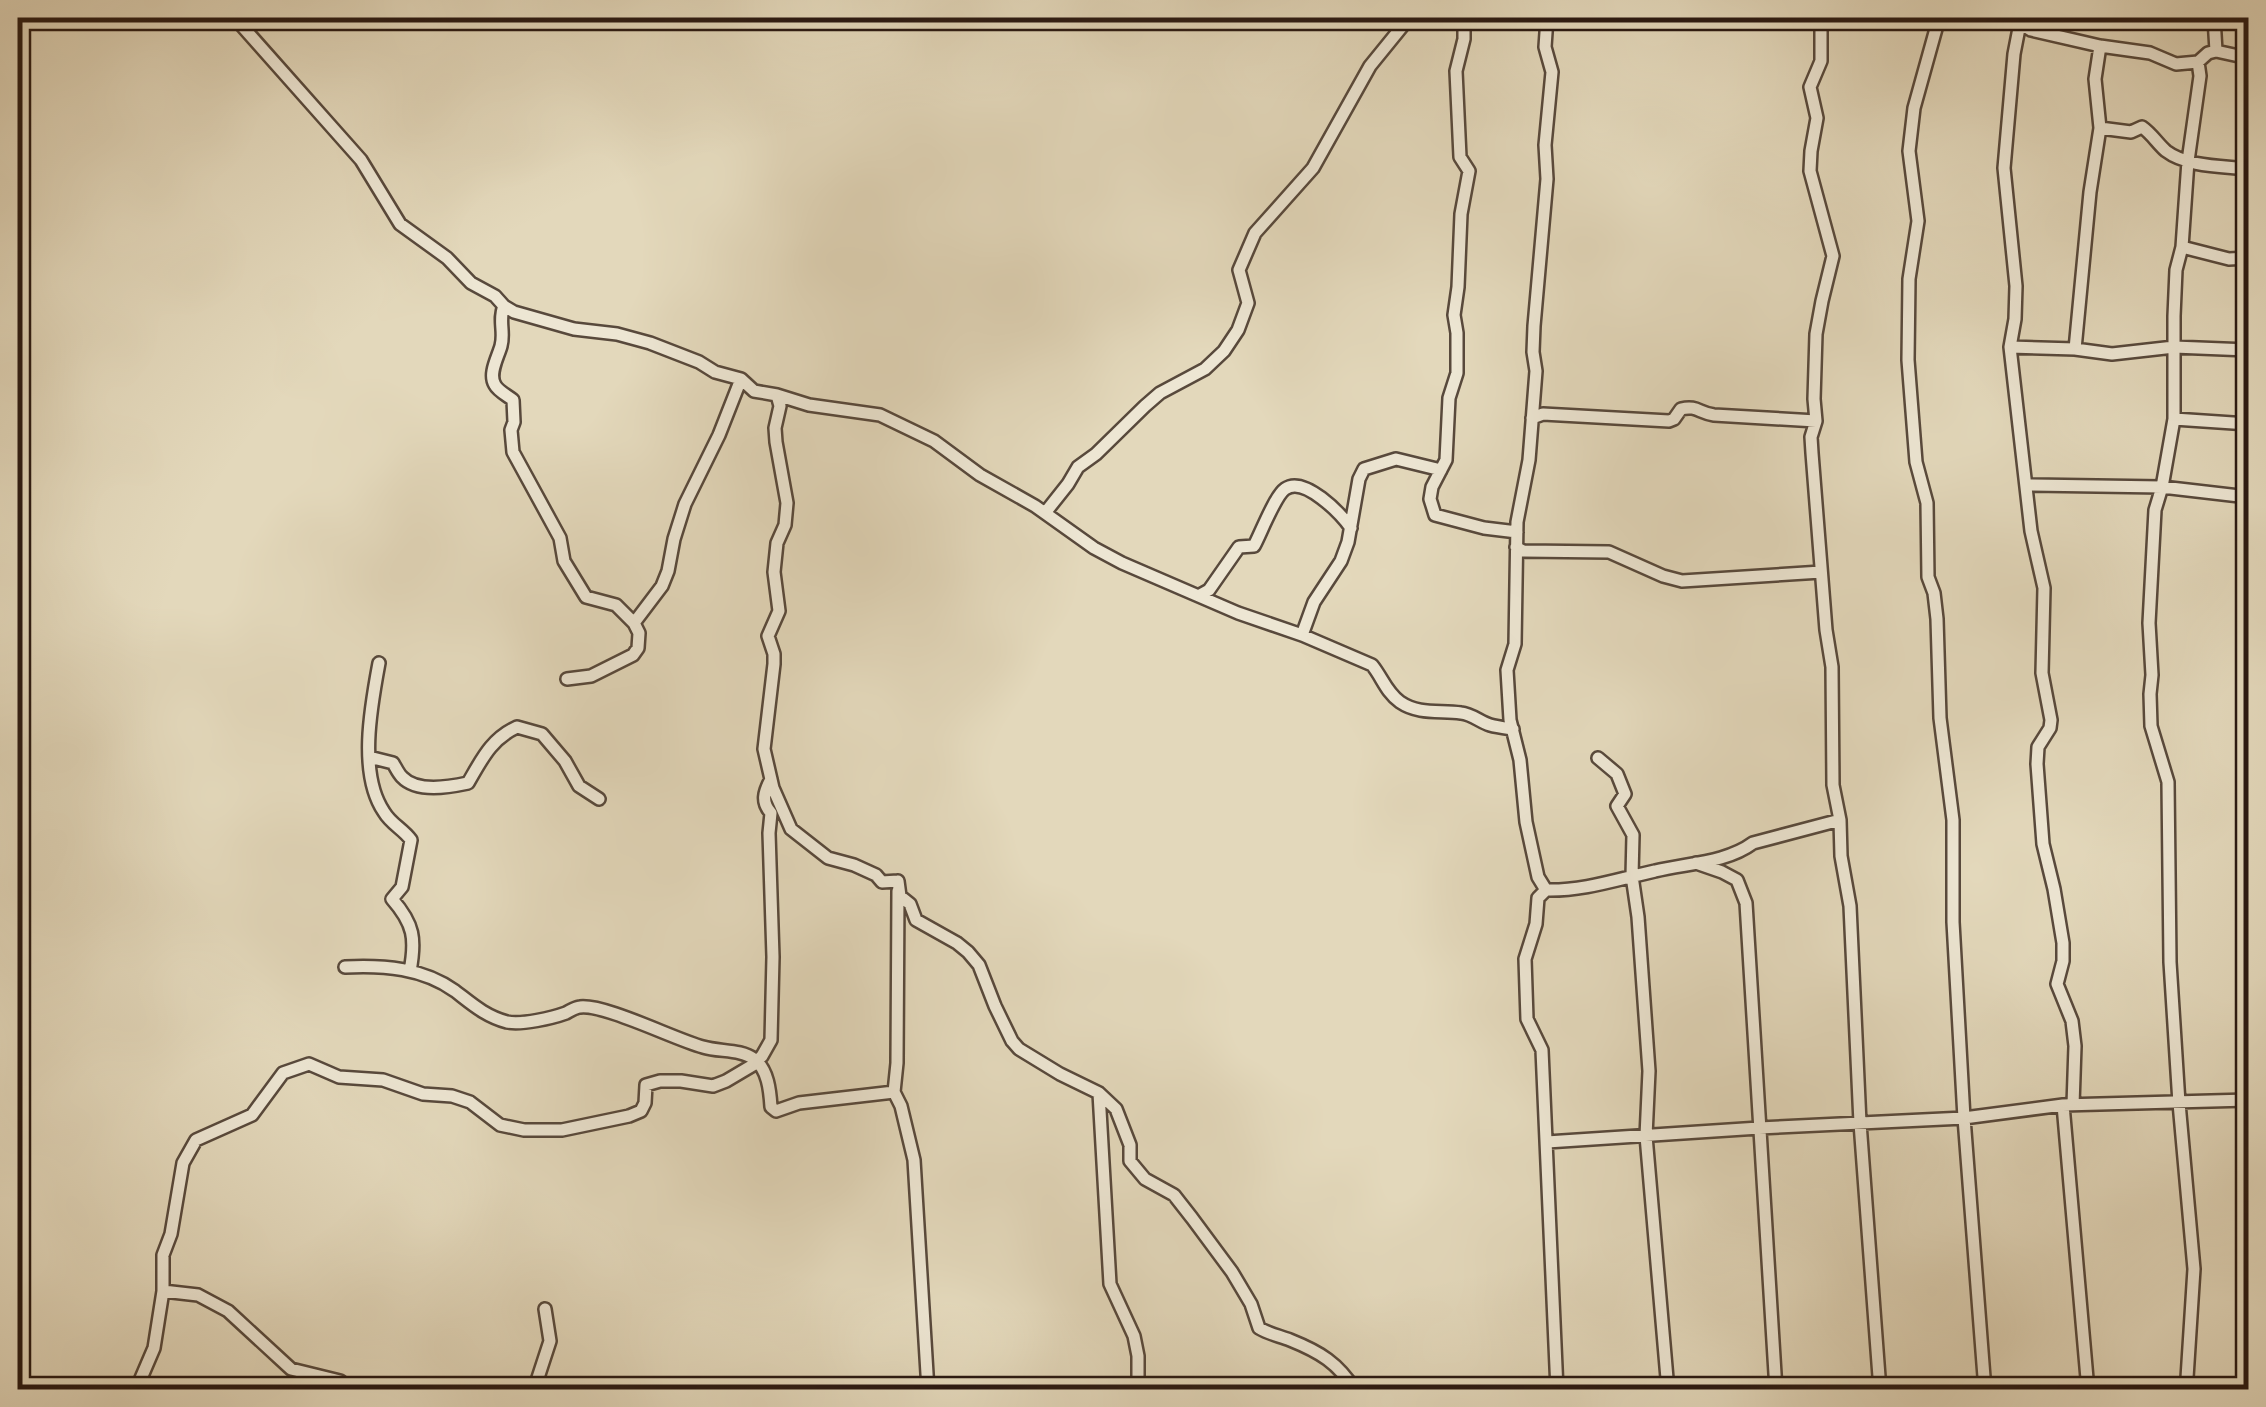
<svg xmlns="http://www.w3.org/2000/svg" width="2266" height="1407" viewBox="0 0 2266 1407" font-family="'Libre Bodoni',serif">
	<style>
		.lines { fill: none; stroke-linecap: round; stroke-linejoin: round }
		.minor-casing { stroke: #58493c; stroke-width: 16 }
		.minor { stroke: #ede6d3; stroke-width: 11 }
	</style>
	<rect width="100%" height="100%" fill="#e3d8bb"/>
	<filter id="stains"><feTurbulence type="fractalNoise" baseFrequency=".002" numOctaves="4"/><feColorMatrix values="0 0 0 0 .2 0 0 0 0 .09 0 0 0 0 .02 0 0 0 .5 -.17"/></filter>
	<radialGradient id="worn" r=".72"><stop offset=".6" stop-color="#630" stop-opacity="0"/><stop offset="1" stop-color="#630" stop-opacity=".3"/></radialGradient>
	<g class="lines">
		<defs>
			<path id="minor" d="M235 18 361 160 400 224 447 258 471 283 495 296 504 306 514 312 574 329 617 334 650 343 699 362 715 372 741 379 754 391 777 395 809 405 880 415 934 441 980 475 1035 506 1094 548 1122 563 1238 613 1302 635 1372 665C1382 677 1386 692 1400 702 1419 715 1440 710 1461 713 1472 714 1480 722 1490 725 1497 727 1506 728 1513 729
				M1464 18V39L1456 71 1460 157 1469 171 1461 214 1458 287 1454 315 1457 333V373L1449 398 1446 460 1432 487 1430 499 1435 515 1484 528 1517 532
				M1821 18V61L1810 87 1817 118 1811 151 1810 171 1833 256 1822 301 1816 334 1814 399 1816 421 1811 437 1812 453 1826 630 1832 667 1833 785 1840 820 1841 856 1850 906 1860 1123 1880 1390
				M1939 18 1914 108 1909 151 1918 221 1909 279 1908 360 1916 462 1927 503 1928 577 1934 593 1937 619 1940 718 1953 820V922L1964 1118 1985 1390
				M1991 18 2020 23 2031 30 2100 46 2150 53 2176 64 2198 62 2208 53 2216 51 2214 18
				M2021 18 2014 54 2004 168 2016 286 2015 319 2010 347 2031 531 2044 588 2042 673 2051 720 2050 728 2038 747 2037 764 2043 844 2054 889 2063 943V961L2057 984 2072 1021 2075 1046 2073 1105
				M2216 51 2248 58
				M2100 128 2131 132 2142 127C2152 134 2157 143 2166 151 2187 167 2223 166 2248 169
				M2182 247 2229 259 2248 258
				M504 306C498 320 505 332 501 346 498 357 488 374 495 385 498 391 508 396 513 400L514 422 511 430 513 452 560 538 564 561 586 597 616 605 634 623 639 633 638 648 633 655 591 676 567 679
				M2010 347 2075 349 2112 354 2174 347 2248 350
				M2075 349 2090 192 2100 128 2095 79 2100 46
				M777 395 780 406 775 428 776 442 787 503 785 525 777 543 774 572 779 611 768 636 774 654V664L764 749 773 788 791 829 828 858 854 865 876 875 882 882 898 881
				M1532 418 1543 414 1669 421 1674 419 1681 409C1697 405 1699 413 1714 415L1816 421
				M2174 419 2248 424
				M2027 485 2162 487 2248 497
				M1045 513 1068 484 1078 467 1096 454 1145 406 1160 393 1205 369 1224 351 1238 330 1248 303 1239 270 1255 233 1313 168 1370 66 1409 18
				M1516 547 1523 551 1609 552 1663 576 1682 581 1821 572
				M1200 595 1209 590 1239 547 1254 546C1261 533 1275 496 1285 489 1304 475 1341 514 1351 528
				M634 623 662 586 668 571 674 539 685 504 719 435 741 379
				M1302 635 1314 602 1341 561 1348 542 1359 479 1364 469 1396 459 1441 470
				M379 663C371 706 358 774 384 812 391 824 403 829 411 840L402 887 392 899C414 924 416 939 410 971
				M369 757 393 763C396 768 398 773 402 777 417 793 449 787 468 783 482 759 491 739 517 727L542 734 565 761 579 786 599 799
				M1598 758 1617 774 1625 794 1617 806 1633 835 1632 876 1638 917 1649 1071 1646 1136 1668 1390
				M1696 863 1722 872 1737 880 1746 903 1776 1390
				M898 881 900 896 910 904 916 920 957 943 968 952 979 965 995 1006 1012 1041 1019 1049 1060 1074 1099 1093 1116 1109 1130 1145V1161L1145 1179 1174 1195 1192 1218 1232 1272 1251 1304 1259 1328C1269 1334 1280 1336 1290 1340 1320 1352 1338 1363 1355 1390
				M1546 890 1538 877 1526 822 1520 760 1510 720 1507 670 1515 644 1517 522 1529 460 1536 371 1533 352 1534 326 1547 179 1545 145 1552 72 1545 47 1547 18
				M1546 890 1538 898 1536 924 1525 959 1527 1019 1542 1050 1557 1390
				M1546 890C1584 891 1618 879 1655 871 1687 863 1726 863 1753 843L1840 820
				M898 891 897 1063 894 1092 901 1106 914 1160 928 1390
				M345 967C384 965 423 968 455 991 472 1004 485 1016 507 1022 522 1025 552 1018 566 1013 569 1011 577 1007 580 1007 605 1004 674 1039 703 1047 719 1052 741 1049 754 1059 768 1069 770 1091 771 1107L776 1111 799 1103 894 1092
				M1099 1093 1110 1284 1134 1336 1138 1356V1390
				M2063 1105 2088 1390
				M1547 1142 1759 1128 1964 1118 2063 1105 2248 1100
				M163 1291 198 1295 228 1311 291 1369 340 1381 352 1390
				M136 1390 154 1348 163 1291V1255L171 1234 183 1163 196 1140 252 1115 283 1073 309 1064 339 1077 383 1080 423 1094 452 1096 470 1102 500 1125 524 1130H562L629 1116 641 1111 645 1103 646 1085 660 1081H681L713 1086 726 1081 753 1065 762 1056 771 1040 773 957 769 833 771 813C761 802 764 792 771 779
				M534 1390 550 1341 545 1309
				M642 1390 667 1386
				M2190 1390 2187 1378 2194 1269 2179 1103 2170 962 2168 782 2151 726 2150 694 2152 675 2149 623 2155 510 2162 487 2174 419V316L2176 270 2182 247 2188 161 2200 76 2198 62"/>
		</defs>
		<use href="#minor" class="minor-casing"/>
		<use href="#minor" class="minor"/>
	</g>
	<rect width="2266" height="1407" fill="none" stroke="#e3d8bb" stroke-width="60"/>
	<rect x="20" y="20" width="2226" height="1367" fill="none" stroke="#2a1912" stroke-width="5"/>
	<rect x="30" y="30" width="2206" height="1347" fill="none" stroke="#2a1912" stroke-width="2.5"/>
	<rect width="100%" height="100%" filter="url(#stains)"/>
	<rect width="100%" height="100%" fill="url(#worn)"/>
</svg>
